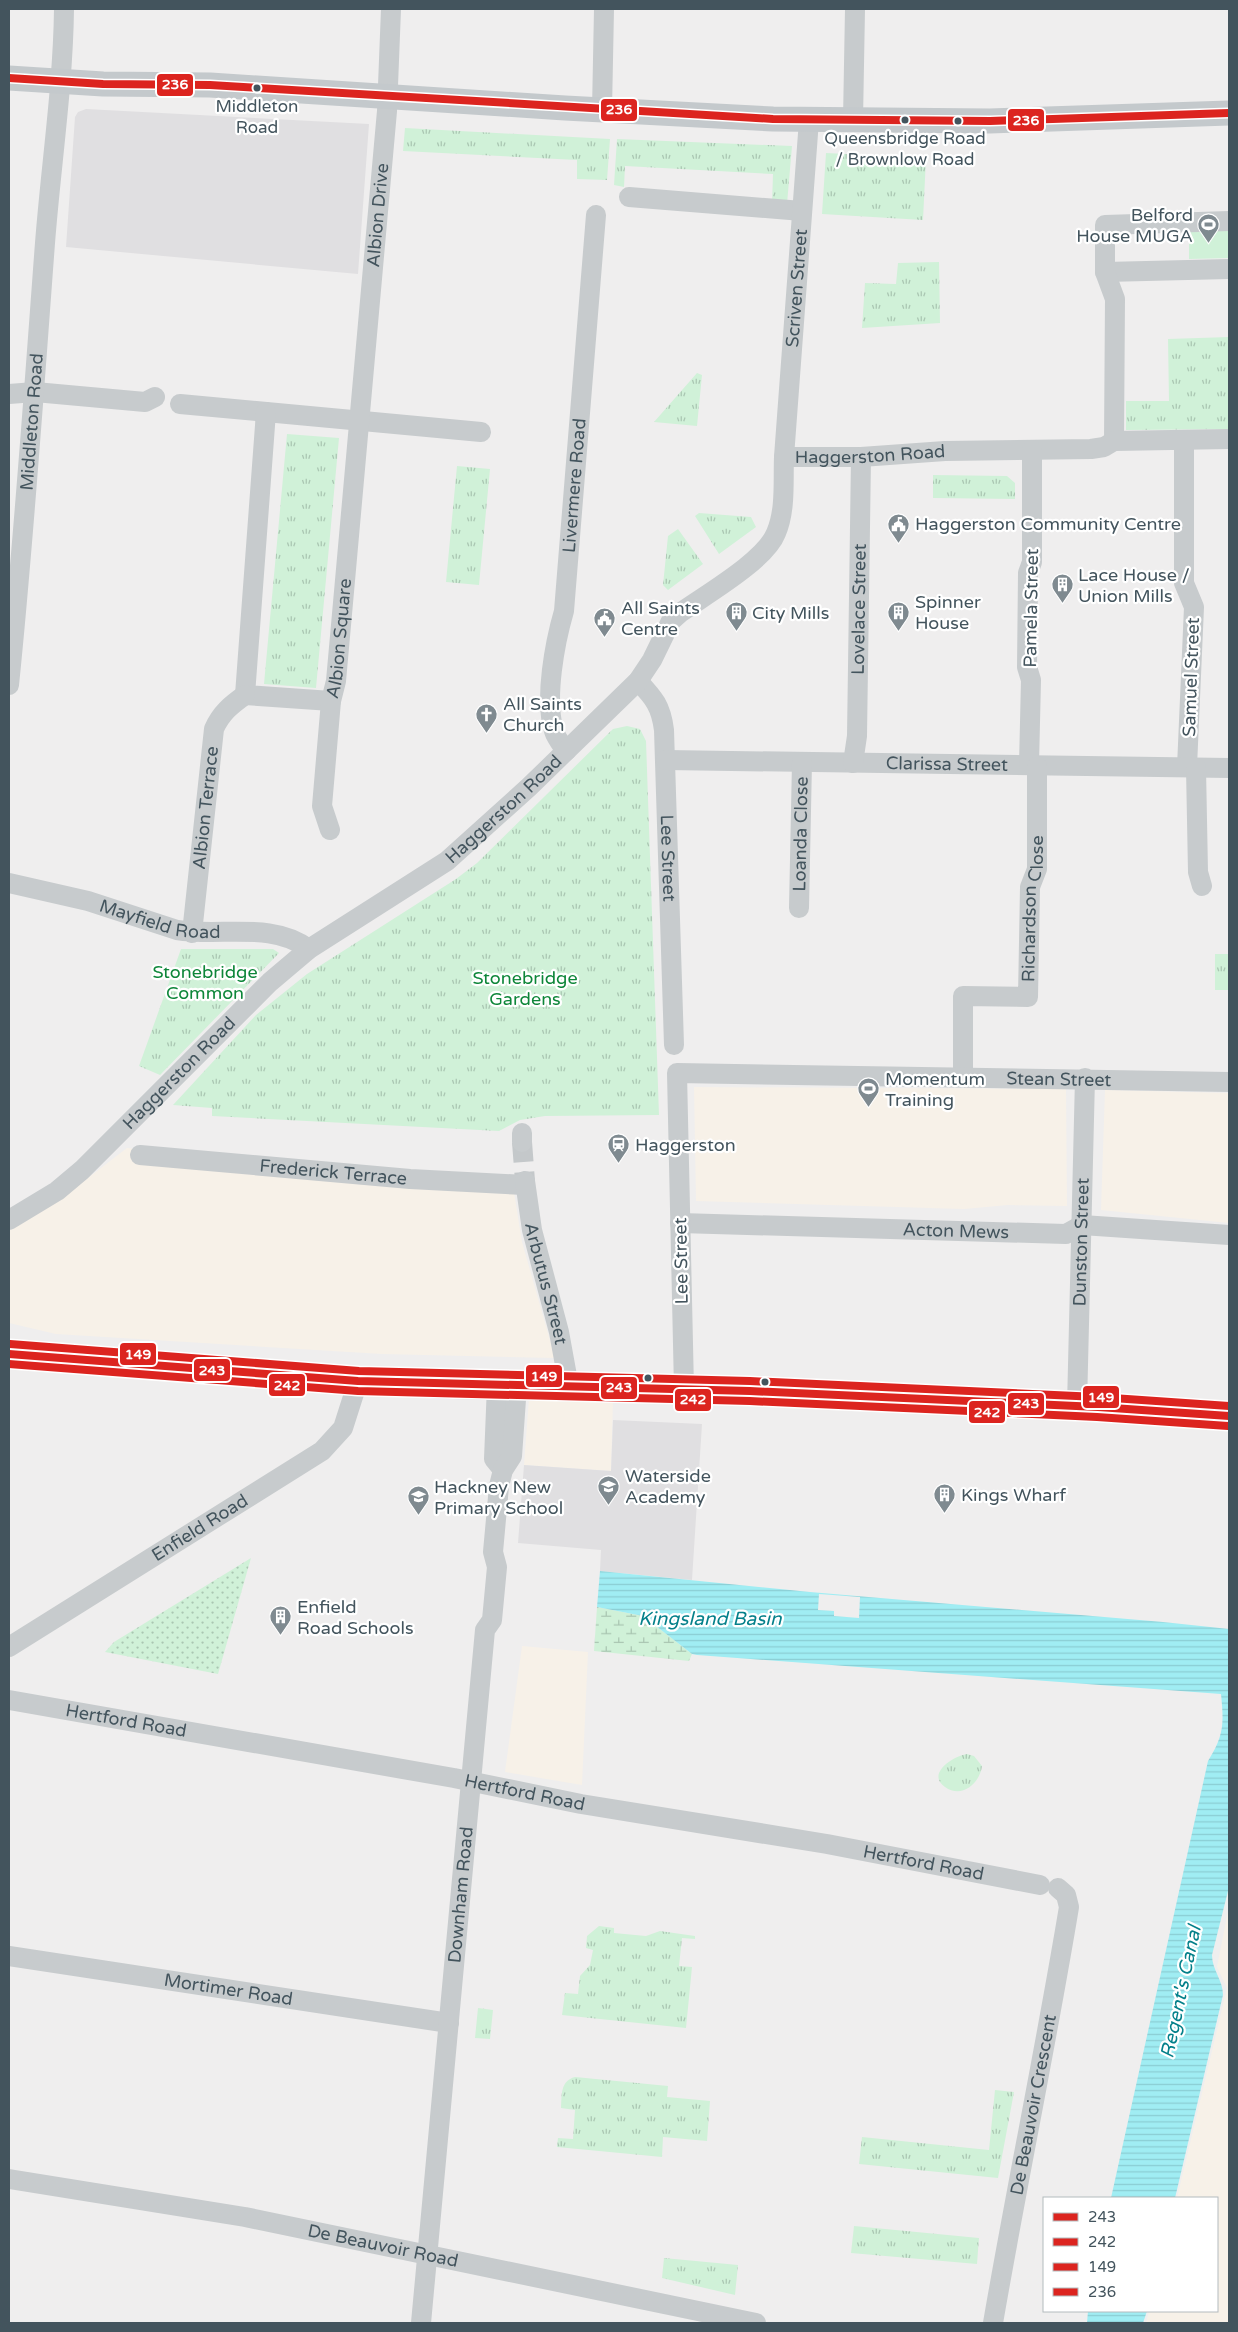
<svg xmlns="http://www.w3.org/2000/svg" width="1238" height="2332" viewBox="0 0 1238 2332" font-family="'Varela Round',sans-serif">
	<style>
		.commercial { fill: #f7f1e8 }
		.education { fill: #e0dfe1 }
		.grass { fill: url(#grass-tufts) }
		.wetland { fill: url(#wetland-marsh) }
		.garden { fill: url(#garden-dots) }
		.pitch { fill: #d0f1d8 }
		.water { fill: url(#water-rules) }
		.pier { fill: #efeeee }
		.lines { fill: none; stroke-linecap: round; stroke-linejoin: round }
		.minor-tunnel { stroke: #c4c8ca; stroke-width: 20; stroke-dasharray: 20 10; stroke-linecap: butt }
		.minor { stroke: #c7cbcd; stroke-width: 20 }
		.major { stroke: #c4c9cc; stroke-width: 25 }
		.highway { stroke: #b9bfc4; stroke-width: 28 }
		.bus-1-casing { stroke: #fff; stroke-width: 11 }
		.bus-2-casing { stroke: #fff; stroke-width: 11 }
		.bus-3-casing { stroke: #fff; stroke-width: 11 }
		.bus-4-casing { stroke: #fff; stroke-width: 11 }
		.bus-1 { stroke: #dc241f; stroke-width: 8 }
		.bus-2 { stroke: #dc241f; stroke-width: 8 }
		.bus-3 { stroke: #dc241f; stroke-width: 8 }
		.bus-4 { stroke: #dc241f; stroke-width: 8 }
		.bus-dot { fill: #43545d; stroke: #fff; stroke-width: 2 }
		.labels { text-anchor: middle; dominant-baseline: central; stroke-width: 4.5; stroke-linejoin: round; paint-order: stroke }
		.bus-label { font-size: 17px; fill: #43545d; stroke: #fff }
		.street-label { font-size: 18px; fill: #43545d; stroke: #fff }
		.poi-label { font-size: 18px; fill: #43545d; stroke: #fff; text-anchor: start }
		.park-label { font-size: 18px; fill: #0d8639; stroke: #fff }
		.water-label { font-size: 19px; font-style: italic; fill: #04808a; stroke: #fff }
		.line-badge { stroke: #fff; stroke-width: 2 }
		.badge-label { font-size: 14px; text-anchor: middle; font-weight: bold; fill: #fff }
	</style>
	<defs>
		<pattern id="grass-tufts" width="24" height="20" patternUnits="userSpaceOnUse" patternTransform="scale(1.25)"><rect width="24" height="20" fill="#d0f1d8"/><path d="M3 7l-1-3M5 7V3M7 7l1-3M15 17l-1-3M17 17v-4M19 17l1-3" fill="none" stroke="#aac6b2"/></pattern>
		<pattern id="wetland-marsh" width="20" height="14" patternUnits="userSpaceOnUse" patternTransform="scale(1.25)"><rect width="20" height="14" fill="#d0f1d8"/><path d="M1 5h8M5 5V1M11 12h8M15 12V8" fill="none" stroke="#aac6b2"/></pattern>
		<pattern id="garden-dots" width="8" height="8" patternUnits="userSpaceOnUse" patternTransform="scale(1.25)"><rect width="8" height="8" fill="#d0f1d8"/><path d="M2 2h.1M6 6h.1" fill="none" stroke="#aac6b2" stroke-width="1.8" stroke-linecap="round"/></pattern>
		<pattern id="water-rules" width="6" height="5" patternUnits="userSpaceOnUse" patternTransform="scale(1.25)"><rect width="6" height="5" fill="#a0edf3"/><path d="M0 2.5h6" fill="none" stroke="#8bcdd3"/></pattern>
	</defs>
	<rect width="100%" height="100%" fill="#efeeee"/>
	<path class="commercial" d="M694 1087 1066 1089 1067 1206 1008 1205 964 1209 696 1201Z
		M1105 1090 1229 1093V1223L1101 1210Z
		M127 1148 513 1186 522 1242 555 1358 382 1354 56 1334 9 1323V1231L84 1181Z
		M529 1398 613 1400 611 1471 524 1465Z
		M522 1646 588 1652 582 1785 505 1772Z
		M1229 1906V2323H1146L1149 2311H1217V2198H1177L1227 1988 1217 1967Z"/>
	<path class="education" d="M86 109 369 124 358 274 66 247 75 117 78 112Z
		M613 1420 702 1424 692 1580 600 1571 601 1550 518 1543 524 1465 611 1471Z"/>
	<path class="grass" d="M405 128 610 139 607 180 577 179V160L403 151Z
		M617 139 792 146 787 204 772 203 773 174 625 166 624 187 614 185Z
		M826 153 926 158 923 220 822 214Z
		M939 262 940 323 862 328 865 283 896 284 898 263Z
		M1229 337V429L1126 430V401H1169L1168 339Z
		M697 373 702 375 697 426 654 422Z
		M287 434 339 438 316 688 264 684Z
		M457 466 490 469 479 585 446 582Z
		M933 475 1007 476 1015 483V499L933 498Z
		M699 513 751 517 756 527 719 554 695 516Z
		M678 529 703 564 668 590 663 585 668 536Z
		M627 726 640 729 646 741 659 1115 545 1116 520 1120 499 1131 212 1116V1108L173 1105 256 1015 307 974 456 879 477 863 613 729Z
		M181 949H273L279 953 160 1075 139 1066Z
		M1215 954H1229V990H1215Z
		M967 1754 974 1756 982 1766C980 1783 962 1799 945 1787 926 1774 953 1756 967 1754Z
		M599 1926 614 1928V1933L646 1936 660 1931 695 1936V1939L682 1938 679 1966 692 1967 686 2028 562 2015 565 1993 578 1994 580 1976 590 1965 593 1950 586 1948 587 1936Z
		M478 2008 493 2010 490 2039 475 2038Z
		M575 2077 668 2086 667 2097 710 2101 707 2141 663 2137 662 2157 557 2147 558 2138 573 2139 575 2110 561 2108C562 2095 560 2081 575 2077Z
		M995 2090 1014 2092 998 2178 859 2164 862 2137 989 2150Z
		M854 2226 979 2238 977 2264 851 2253Z
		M664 2258 738 2265 735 2295 662 2278Z"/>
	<path class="wetland" d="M597 1607 643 1616 692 1654 689 1661 594 1651Z"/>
	<path class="garden" d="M251 1558 218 1674 105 1652 114 1642Z"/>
	<path class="pitch" d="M1229 229V258L1189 259V230Z"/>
	<path class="water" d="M600 1571 810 1592 1163 1622 1229 1629V1887L1212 1955C1212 1970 1223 1980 1223 1995L1175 2198H1111L1208 1761C1224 1735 1224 1724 1221 1694L697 1655 692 1654 643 1616 597 1607Z
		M1088 2311H1147L1143 2323H1087Z"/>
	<path class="pier" d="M819 1594 860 1597 859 1618 834 1616V1611L818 1610Z"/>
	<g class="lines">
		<path class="minor-tunnel" d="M522 1142 525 1181"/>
		<g class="minor">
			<path d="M602 110 604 9"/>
			<path d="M853 120 855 9"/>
			<path d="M629 197 802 211"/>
			<path d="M1105 272 1229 269"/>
			<path d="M9 394 35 392 145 402 155 397"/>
			<path d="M180 404 481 432"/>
			<path d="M266 412 245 695 331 701"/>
			<path d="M1184 440V583L1194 607 1187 767"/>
			<path d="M1114 441 1115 299 1105 272V225L1229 221"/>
			<path id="s1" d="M784 457H861L945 451 1091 449 1104 447 1114 441 1229 439"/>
			<path id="s2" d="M638 681C654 698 661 706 664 730L674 1045"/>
			<path id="s3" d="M9 685C24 538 34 390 45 243 51 165 63 87 64 9"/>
			<path id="s4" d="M566 751C562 745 556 738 554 731 544 699 555 642 564 611L596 215"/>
			<path id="s5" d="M666 760 1229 768"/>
			<path id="s6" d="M853 763 857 736 861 457"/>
			<path d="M1029 765 1031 680 1027 667 1028 573 1032 562V450"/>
			<path d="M1196 768 1198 872 1202 886"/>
			<path id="s7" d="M330 830 322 806 331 701 336 681 387 111 391 9"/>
			<path id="s8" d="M9 883 88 901 177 930C221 937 272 921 309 949"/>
			<path id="s9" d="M799 908 802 762"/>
			<path id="s10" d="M192 933 214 729C221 713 231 705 245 695"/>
			<path id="s11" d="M963 1077V996L1028 997 1030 887 1037 869V766"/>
			<path d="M522 1133V1142"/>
			<path id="s12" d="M140 1155 410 1179 525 1185"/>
			<path id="s13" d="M525 1181 532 1230 559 1332 569 1387"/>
			<path id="s14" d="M9 1220 57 1191 82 1170 270 982 309 949 447 861 529 787 638 681 652 660 671 621 680 613C705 595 765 561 776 533 786 510 783 481 784 457L809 120"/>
			<path id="s15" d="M680 1223 1066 1234 1082 1225 1229 1235"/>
			<path d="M497 1385 494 1459 503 1470"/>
			<path id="s16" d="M684 1389 677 1073 1229 1082"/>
			<path id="s17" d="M1077 1406 1085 1078"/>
			<path id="s18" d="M9 1647 322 1451 343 1428 358 1381"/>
			<path id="s19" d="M9 1700 454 1778 581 1804 827 1844 1040 1885"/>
			<path id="s20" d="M9 1956 449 2023"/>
			<path id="s21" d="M9 2179 245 2217 756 2323"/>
			<path id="s22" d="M421 2323 485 1630 492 1620 497 1567 493 1552 499 1486 503 1470 512 1456 517 1385"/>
			<path id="s23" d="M993 2323C1017 2184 1046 2046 1069 1907L1066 1895 1058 1888"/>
		</g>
		<path class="major" d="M9 78 103 84 210 85 565 108 773 119 990 121 1229 113"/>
		<path class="highway" d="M9 1354 358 1381 454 1385 750 1391 1098 1407 1229 1416"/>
		<defs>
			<path id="bus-1" d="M9 1354 358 1381 750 1391 1098 1407 1229 1416"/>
			<path id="bus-2" d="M9 1364 358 1391 750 1401 1097 1417 1228 1426"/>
			<path id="bus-3" d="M10 1344 359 1371 750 1381 1098 1397 1229 1406"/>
			<path id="bus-4" d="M9 78 103 84 210 85 773 119 990 121 1229 113"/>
		</defs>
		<use href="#bus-1" class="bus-1-casing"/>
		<use href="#bus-2" class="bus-2-casing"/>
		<use href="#bus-3" class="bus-3-casing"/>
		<use href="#bus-4" class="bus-4-casing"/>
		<use href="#bus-1" class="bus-1"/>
		<use href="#bus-2" class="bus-2"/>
		<use href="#bus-3" class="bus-3"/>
		<use href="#bus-4" class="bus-4"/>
	</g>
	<defs>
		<symbol id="stadium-pin" viewBox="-11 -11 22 30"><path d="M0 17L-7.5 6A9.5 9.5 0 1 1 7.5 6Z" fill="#7f8a90" stroke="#fff"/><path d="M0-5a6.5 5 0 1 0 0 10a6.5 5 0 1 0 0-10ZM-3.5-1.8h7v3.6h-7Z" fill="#fff"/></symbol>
		<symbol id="civic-pin" viewBox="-11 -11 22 30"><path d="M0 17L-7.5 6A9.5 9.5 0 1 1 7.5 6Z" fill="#7f8a90" stroke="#fff"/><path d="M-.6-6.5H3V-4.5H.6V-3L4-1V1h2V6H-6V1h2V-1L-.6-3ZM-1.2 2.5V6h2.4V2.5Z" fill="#fff"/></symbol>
		<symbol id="building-pin" viewBox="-11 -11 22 30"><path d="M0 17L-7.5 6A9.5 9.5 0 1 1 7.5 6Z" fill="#7f8a90" stroke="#fff"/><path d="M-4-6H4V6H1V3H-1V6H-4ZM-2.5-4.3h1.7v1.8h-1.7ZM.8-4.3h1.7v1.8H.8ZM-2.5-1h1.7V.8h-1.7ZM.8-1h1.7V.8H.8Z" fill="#fff"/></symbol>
		<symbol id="church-pin" viewBox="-11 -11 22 30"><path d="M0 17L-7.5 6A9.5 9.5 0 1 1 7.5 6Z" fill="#7f8a90" stroke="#fff"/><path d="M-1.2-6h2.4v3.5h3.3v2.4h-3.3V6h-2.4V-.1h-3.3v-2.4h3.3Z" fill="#fff"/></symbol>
		<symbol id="station-pin" viewBox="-11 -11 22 30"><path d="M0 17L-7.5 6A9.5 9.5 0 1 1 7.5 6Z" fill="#7f8a90" stroke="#fff"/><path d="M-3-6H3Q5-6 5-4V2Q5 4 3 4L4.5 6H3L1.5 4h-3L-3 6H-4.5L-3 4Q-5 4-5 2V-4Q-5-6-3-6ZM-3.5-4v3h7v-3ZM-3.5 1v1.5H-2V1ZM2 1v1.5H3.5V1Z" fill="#fff"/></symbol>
		<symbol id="school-pin" viewBox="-11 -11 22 30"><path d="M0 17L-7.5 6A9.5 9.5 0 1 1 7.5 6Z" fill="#7f8a90" stroke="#fff"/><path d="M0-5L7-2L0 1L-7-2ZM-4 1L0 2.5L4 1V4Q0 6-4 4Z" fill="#fff"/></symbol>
	</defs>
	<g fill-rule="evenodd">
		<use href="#stadium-pin" x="1196" y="212" width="25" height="34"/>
		<use href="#civic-pin" x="886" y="512" width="25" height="34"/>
		<use href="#building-pin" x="1050" y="572" width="25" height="34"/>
		<use href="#building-pin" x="886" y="600" width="25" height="34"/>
		<use href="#building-pin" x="724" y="600" width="25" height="34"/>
		<use href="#civic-pin" x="592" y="606" width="25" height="34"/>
		<use href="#church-pin" x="474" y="702" width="25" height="34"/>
		<use href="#stadium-pin" x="856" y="1076" width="25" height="34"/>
		<use href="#station-pin" x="606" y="1132" width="25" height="34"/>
		<use href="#school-pin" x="596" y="1474" width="25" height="34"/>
		<use href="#building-pin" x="932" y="1482" width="25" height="34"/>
		<use href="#school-pin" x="406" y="1484" width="25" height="34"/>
		<use href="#building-pin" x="268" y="1604" width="25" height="34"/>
	</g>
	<g class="bus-dot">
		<circle cx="257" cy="88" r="4.5"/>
		<circle cx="905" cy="120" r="4.5"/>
		<circle cx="958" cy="121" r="4.5"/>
		<circle cx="648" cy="1378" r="4.5"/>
		<circle cx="765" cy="1382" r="4.5"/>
	</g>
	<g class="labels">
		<g class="bus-label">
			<text x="257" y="106">Middleton<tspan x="257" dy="21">Road</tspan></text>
			<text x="905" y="138">Queensbridge Road<tspan x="905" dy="21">/ Brownlow Road</tspan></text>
		</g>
		<g class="street-label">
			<text stroke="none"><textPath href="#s7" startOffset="619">Albion Drive</textPath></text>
			<text stroke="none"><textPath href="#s14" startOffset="1285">Scriven Street</textPath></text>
			<text stroke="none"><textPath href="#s3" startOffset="264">Middleton Road</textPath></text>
			<text stroke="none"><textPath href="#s1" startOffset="86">Haggerston Road</textPath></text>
			<text stroke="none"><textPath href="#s4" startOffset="271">Livermere Road</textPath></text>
			<text transform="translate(1031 608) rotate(-89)">Pamela Street</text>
			<text stroke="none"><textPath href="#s6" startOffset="154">Lovelace Street</textPath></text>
			<text stroke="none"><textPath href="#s7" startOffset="194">Albion Square</textPath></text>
			<text transform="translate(1191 677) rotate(-88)">Samuel Street</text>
			<text stroke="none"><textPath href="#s5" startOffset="281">Clarissa Street</textPath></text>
			<text stroke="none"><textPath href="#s10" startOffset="126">Albion Terrace</textPath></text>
			<text stroke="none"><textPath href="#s14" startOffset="646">Haggerston Road</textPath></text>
			<text stroke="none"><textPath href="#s9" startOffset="74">Loanda Close</textPath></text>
			<text stroke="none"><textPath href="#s2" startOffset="185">Lee Street</textPath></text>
			<text stroke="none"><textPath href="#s11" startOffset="235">Richardson Close</textPath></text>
			<text stroke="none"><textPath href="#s8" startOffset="156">Mayfield Road</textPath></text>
			<text stroke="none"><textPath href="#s14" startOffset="226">Haggerston Road</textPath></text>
			<text stroke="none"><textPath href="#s16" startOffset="698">Stean Street</textPath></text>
			<text stroke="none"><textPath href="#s12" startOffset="194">Frederick Terrace</textPath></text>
			<text stroke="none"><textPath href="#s15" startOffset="276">Acton Mews</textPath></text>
			<text stroke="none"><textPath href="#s17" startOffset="164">Dunston Street</textPath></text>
			<text transform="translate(681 1261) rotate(-91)">Lee Street</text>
			<text stroke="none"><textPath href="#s13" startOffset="105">Arbutus Street</textPath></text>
			<text stroke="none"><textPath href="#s18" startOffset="225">Enfield Road</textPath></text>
			<text stroke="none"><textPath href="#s19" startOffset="119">Hertford Road</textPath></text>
			<text stroke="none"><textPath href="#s19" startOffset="524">Hertford Road</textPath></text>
			<text stroke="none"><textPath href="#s19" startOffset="929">Hertford Road</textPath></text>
			<text stroke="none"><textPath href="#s22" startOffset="430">Downham Road</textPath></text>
			<text stroke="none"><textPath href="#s20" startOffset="222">Mortimer Road</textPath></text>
			<text stroke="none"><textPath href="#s23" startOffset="222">De Beauvoir Crescent</textPath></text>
			<text stroke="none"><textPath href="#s21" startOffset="380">De Beauvoir Road</textPath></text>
		</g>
		<g class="poi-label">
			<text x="1193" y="215" text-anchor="end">Belford<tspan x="1193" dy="21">House MUGA</tspan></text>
			<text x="915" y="524">Haggerston Community Centre</text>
			<text x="1078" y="575">Lace House /<tspan x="1078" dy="21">Union Mills</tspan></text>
			<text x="915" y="602">Spinner<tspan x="915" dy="21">House</tspan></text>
			<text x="621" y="608">All Saints<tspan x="621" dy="21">Centre</tspan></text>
			<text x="752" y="613">City Mills</text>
			<text x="503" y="704">All Saints<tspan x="503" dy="21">Church</tspan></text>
			<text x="885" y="1079">Momentum<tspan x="885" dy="21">Training</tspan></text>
			<text x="635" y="1145">Haggerston</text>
			<text x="625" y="1476">Waterside<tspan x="625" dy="21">Academy</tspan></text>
			<text x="434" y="1487">Hackney New<tspan x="434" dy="21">Primary School</tspan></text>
			<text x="961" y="1495">Kings Wharf</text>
			<text x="297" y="1607">Enfield<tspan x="297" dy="21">Road Schools</tspan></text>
		</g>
		<g class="park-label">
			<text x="205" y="972">Stonebridge<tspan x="205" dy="21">Common</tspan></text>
			<text x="525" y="978">Stonebridge<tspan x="525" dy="21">Gardens</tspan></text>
		</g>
		<g class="water-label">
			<text x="710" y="1619">Kingsland Basin</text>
			<text transform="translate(1181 1992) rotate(-78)">Regent's Canal</text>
		</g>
	</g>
	<g class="line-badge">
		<rect x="156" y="73" width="38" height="24" rx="5" fill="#dc241f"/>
		<rect x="600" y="98" width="38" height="24" rx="5" fill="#dc241f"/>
		<rect x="1007" y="108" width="38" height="24" rx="5" fill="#dc241f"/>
		<rect x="119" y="1342" width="38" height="24" rx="5" fill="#dc241f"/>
		<rect x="193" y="1358" width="38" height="24" rx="5" fill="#dc241f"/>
		<rect x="525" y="1364" width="38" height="24" rx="5" fill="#dc241f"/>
		<rect x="268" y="1373" width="38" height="24" rx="5" fill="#dc241f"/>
		<rect x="600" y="1376" width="38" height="24" rx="5" fill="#dc241f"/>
		<rect x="1082" y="1385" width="38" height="24" rx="5" fill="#dc241f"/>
		<rect x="674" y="1388" width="38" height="24" rx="5" fill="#dc241f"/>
		<rect x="1007" y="1392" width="38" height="24" rx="5" fill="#dc241f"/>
		<rect x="968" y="1400" width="38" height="24" rx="5" fill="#dc241f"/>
	</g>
	<g class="badge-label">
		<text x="175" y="89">236</text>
		<text x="619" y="114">236</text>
		<text x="1026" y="125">236</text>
		<text x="138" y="1359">149</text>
		<text x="212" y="1375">243</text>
		<text x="544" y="1381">149</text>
		<text x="287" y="1390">242</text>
		<text x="619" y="1392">243</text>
		<text x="1101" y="1402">149</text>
		<text x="693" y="1404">242</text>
		<text x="1026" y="1408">243</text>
		<text x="987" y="1417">242</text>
	</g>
	<rect width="1238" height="2332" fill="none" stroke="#43545d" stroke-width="20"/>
	<rect x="1043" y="2197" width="175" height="115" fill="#ffffff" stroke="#b4bbbe"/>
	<rect x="1053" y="2213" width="25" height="8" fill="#dc241f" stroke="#b4bbbe"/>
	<text x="1088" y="2222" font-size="15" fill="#43545d">243</text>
	<rect x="1053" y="2238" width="25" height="8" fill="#dc241f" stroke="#b4bbbe"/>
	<text x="1088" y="2247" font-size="15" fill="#43545d">242</text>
	<rect x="1053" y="2263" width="25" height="8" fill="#dc241f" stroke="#b4bbbe"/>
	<text x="1088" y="2272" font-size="15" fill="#43545d">149</text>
	<rect x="1053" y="2288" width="25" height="8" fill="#dc241f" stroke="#b4bbbe"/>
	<text x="1088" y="2297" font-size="15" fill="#43545d">236</text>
</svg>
